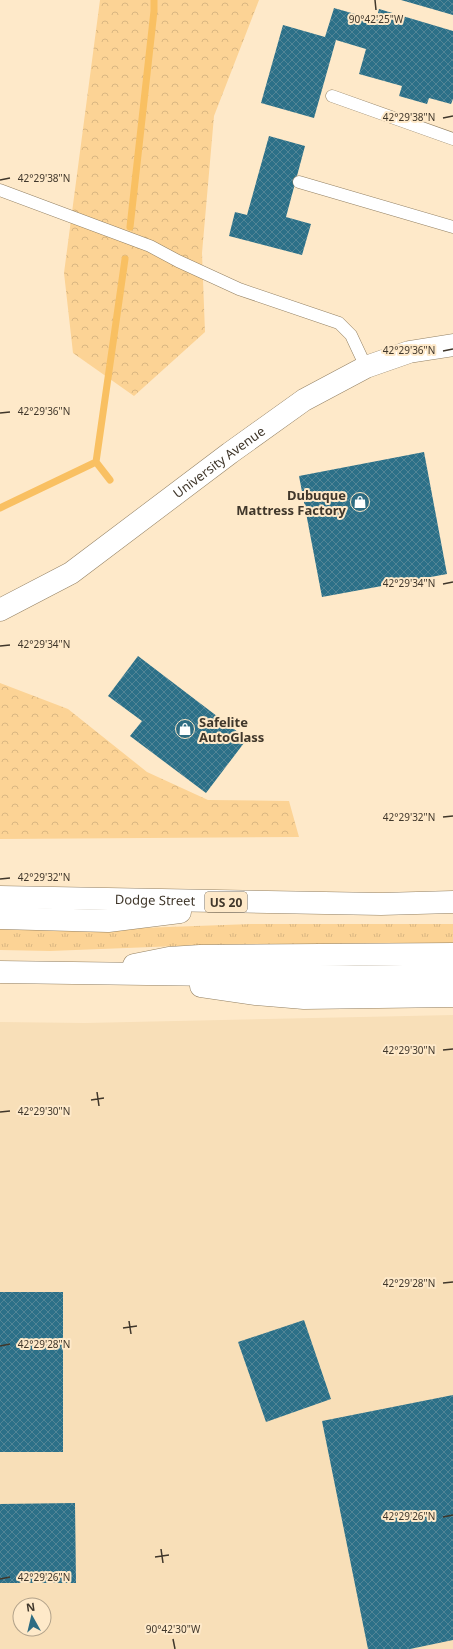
<svg xmlns="http://www.w3.org/2000/svg" width="453" height="1649" viewBox="0 0 453 1649" font-family="'Noto Sans',sans-serif">
	<style>
		.built { fill: #f8dfb8; fill-rule: evenodd }
		.grass { fill: url(#grass-tufts) }
		.forest { fill: url(#forest-crowns) }
		.lines { fill: none; stroke-linecap: round; stroke-linejoin: round }
		.stream { stroke: #f9c062; stroke-width: 7 }
		.building { fill: url(#building-cross-hatch) }
		.lane-casing { stroke: #938063; stroke-width: 13 }
		.secondary-casing { stroke: #938063; stroke-width: 23 }
		.highway-casing { stroke: #938063; stroke-width: 23 }
		.lane { stroke: #fff; stroke-width: 12 }
		.secondary { stroke: #fff; stroke-width: 22 }
		.highway { stroke: #fff; stroke-width: 22 }
		.ticks { fill: none; stroke: #40372b; stroke-width: 1.5 }
		.labels { text-anchor: middle; dominant-baseline: central; stroke-width: 4; stroke-linejoin: round; paint-order: stroke }
		.shield { fill: #fee9c9; stroke: #796c5a; stroke-width: 1 }
		.shield-label { font-size: 12px; font-weight: bold; fill: #40372b }
		.street-label { font-size: 13px; fill: #40372b; stroke: #fee9c9 }
		.poi-label { font-size: 13px; font-weight: bold; fill: #40372b; stroke: #fee9c9; text-anchor: end }
		.ticks-label { font-size: 10px; text-anchor: middle; fill: #40372b; stroke: #fee9c9; stroke-width: 4; stroke-linejoin: round; paint-order: stroke }
	</style>
	<defs>
		<pattern id="grass-tufts" width="24" height="20" patternUnits="userSpaceOnUse"><rect width="24" height="20" fill="#fcd395"/><path d="M3 7l-1-3M5 7V3M7 7l1-3M15 17l-1-3M17 17v-4M19 17l1-3" fill="none" stroke="#d9b681"/></pattern>
		<pattern id="forest-crowns" width="20" height="18" patternUnits="userSpaceOnUse"><rect width="20" height="18" fill="#fcd395"/><path d="M2 6a3 3 0 1 1 6 0M12 15a3 3 0 1 1 6 0" fill="none" stroke="#d9b681"/></pattern>
		<pattern id="building-cross-hatch" width="8" height="8" patternUnits="userSpaceOnUse"><rect width="8" height="8" fill="#2c7088"/><path d="M0 0l8 8M0 8l8-8" fill="none" stroke="#528596"/></pattern>
	</defs>
	<rect width="100%" height="100%" fill="#fee9c9"/>
	<path class="built" d="M453 1015V1649H0V1022L85 1023ZM20 1605H44V1629H20Z"/>
	<path class="grass" d="M251 924H453V944L284 946 203 945 50 951 0 950V927L113 929Z"/>
	<path class="forest" d="M100 0H259L214 116 202 253 205 332 134 396 73 353 64 273Z
		M0 683 68 709 147 772 208 800 289 801 299 837 0 839Z"/>
	<g class="lines">
		<path class="stream" d="M130 227 154 11V0
			M96 462 125 259
			M96 462 110 480
			M0 508 96 462"/>
	</g>
	<path class="building" d="M401 0H453V15Z
		M334 8 376 20 379 9 453 31V99L451 104 429 98 427 104 399 96 402 86 359 74 366 49 336 40 314 118 261 103 283 25 325 37Z
		M269 136 305 146 286 217 311 224 302 255 229 236 235 212 247 215Z
		M424 452 447 574 322 597 299 476Z
		M138 656 247 739 206 793 130 736 142 721 108 696Z
		M0 1292H63V1452H0Z
		M304 1320 331 1399 266 1422 238 1342Z
		M453 1395V1640L410 1649H368L322 1421Z
		M75 1503 76 1583H0V1504Z"/>
	<g class="lines">
		<defs>
			<path id="lane" d="M332 96 453 139
				M299 182 453 227
				M0 190 150 246 178 261 239 289 339 323 351 335 366 367"/>
			<g id="secondary">
				<path id="s1" d="M0 610 71 573 230 453 304 400 366 367 409 352 453 345"/>
			</g>
			<g id="highway">
				<path id="s2" d="M0 897 381 904 453 902"/>
				<path d="M0 918 108 921 180 912"/>
				<path d="M134 965 169 958 200 956 453 954"/>
				<path d="M0 972 354 977 453 975"/>
				<path d="M201 986 256 994 304 998 453 996"/>
			</g>
		</defs>
		<use href="#lane" class="lane-casing"/>
		<use href="#secondary" class="secondary-casing"/>
		<use href="#highway" class="highway-casing"/>
		<use href="#lane" class="lane"/>
		<use href="#secondary" class="secondary"/>
		<use href="#highway" class="highway"/>
	</g>
	<path class="ticks" d="M375 0 376 10M443 118 453 116M0 180 10 178M443 351 453 349M0 413 10 412M443 584 453 582M0 646 10 645M443 817 453 816M0 879 10 878M443 1050 453 1049M97 1092 99 1106M91 1100 104 1098M0 1112 10 1111M443 1283 453 1282M129 1321 131 1334M123 1328 137 1326M0 1346 10 1344M443 1517 453 1515M161 1549 163 1563M155 1557 169 1555M0 1579 10 1577M173 1639 175 1649"/>
	<defs>
		<symbol id="shop-disc" viewBox="-11 -11 22 22"><circle r="9.5" fill="#2e6c82" stroke="#fee9c9"/><path d="M-5-2.5h2.3a2.7 3.5 0 0 1 5.4 0H5L5.5 6h-11ZM-1.5-2.5h3a1.5 2.3 0 0 0-3 0Z" fill="#fff"/></symbol>
	</defs>
	<g fill-rule="evenodd">
		<use href="#shop-disc" x="349" y="491" width="22" height="22"/>
		<use href="#shop-disc" x="174" y="718" width="22" height="22"/>
	</g>
	<g class="labels">
		<rect class="shield" x="205" y="892" width="42" height="20" rx="3"/>
		<g class="shield-label">
			<text x="226" y="902">US 20</text>
		</g>
		<g class="street-label">
			<text stroke="none"><textPath href="#s1" startOffset="265">University Avenue</textPath></text>
			<text stroke="none"><textPath href="#s2" startOffset="155">Dodge Street</textPath></text>
		</g>
		<g class="poi-label">
			<text x="346" y="495">Dubuque<tspan x="346" dy="15">Mattress Factory</tspan></text>
			<text x="199" y="722" text-anchor="start">Safelite<tspan x="199" dy="15">AutoGlass</tspan></text>
		</g>
	</g>
	<g class="ticks-label">
		<text x="376" y="23">90°42'25"W</text>
		<text x="409" y="121">42°29'38"N</text>
		<text x="44" y="182">42°29'38"N</text>
		<text x="409" y="354">42°29'36"N</text>
		<text x="44" y="415">42°29'36"N</text>
		<text x="409" y="587">42°29'34"N</text>
		<text x="44" y="648">42°29'34"N</text>
		<text x="409" y="821">42°29'32"N</text>
		<text x="44" y="881">42°29'32"N</text>
		<text x="409" y="1054">42°29'30"N</text>
		<text x="44" y="1115">42°29'30"N</text>
		<text x="409" y="1287">42°29'28"N</text>
		<text x="44" y="1348">42°29'28"N</text>
		<text x="409" y="1520">42°29'26"N</text>
		<text x="44" y="1581">42°29'26"N</text>
		<text x="173" y="1633">90°42'30"W</text>
	</g>
	<g transform="translate(32 1617) rotate(352)"><circle r="19" fill="#fee9c9" stroke="#b2a28a"/>
	<path d="M0-3L7 15L0 10L-7 15Z" fill="#2e6c82"/>
	<text y="-6" font-size="11" font-weight="bold" text-anchor="middle" fill="#40372b">N</text>
	</g>
</svg>
